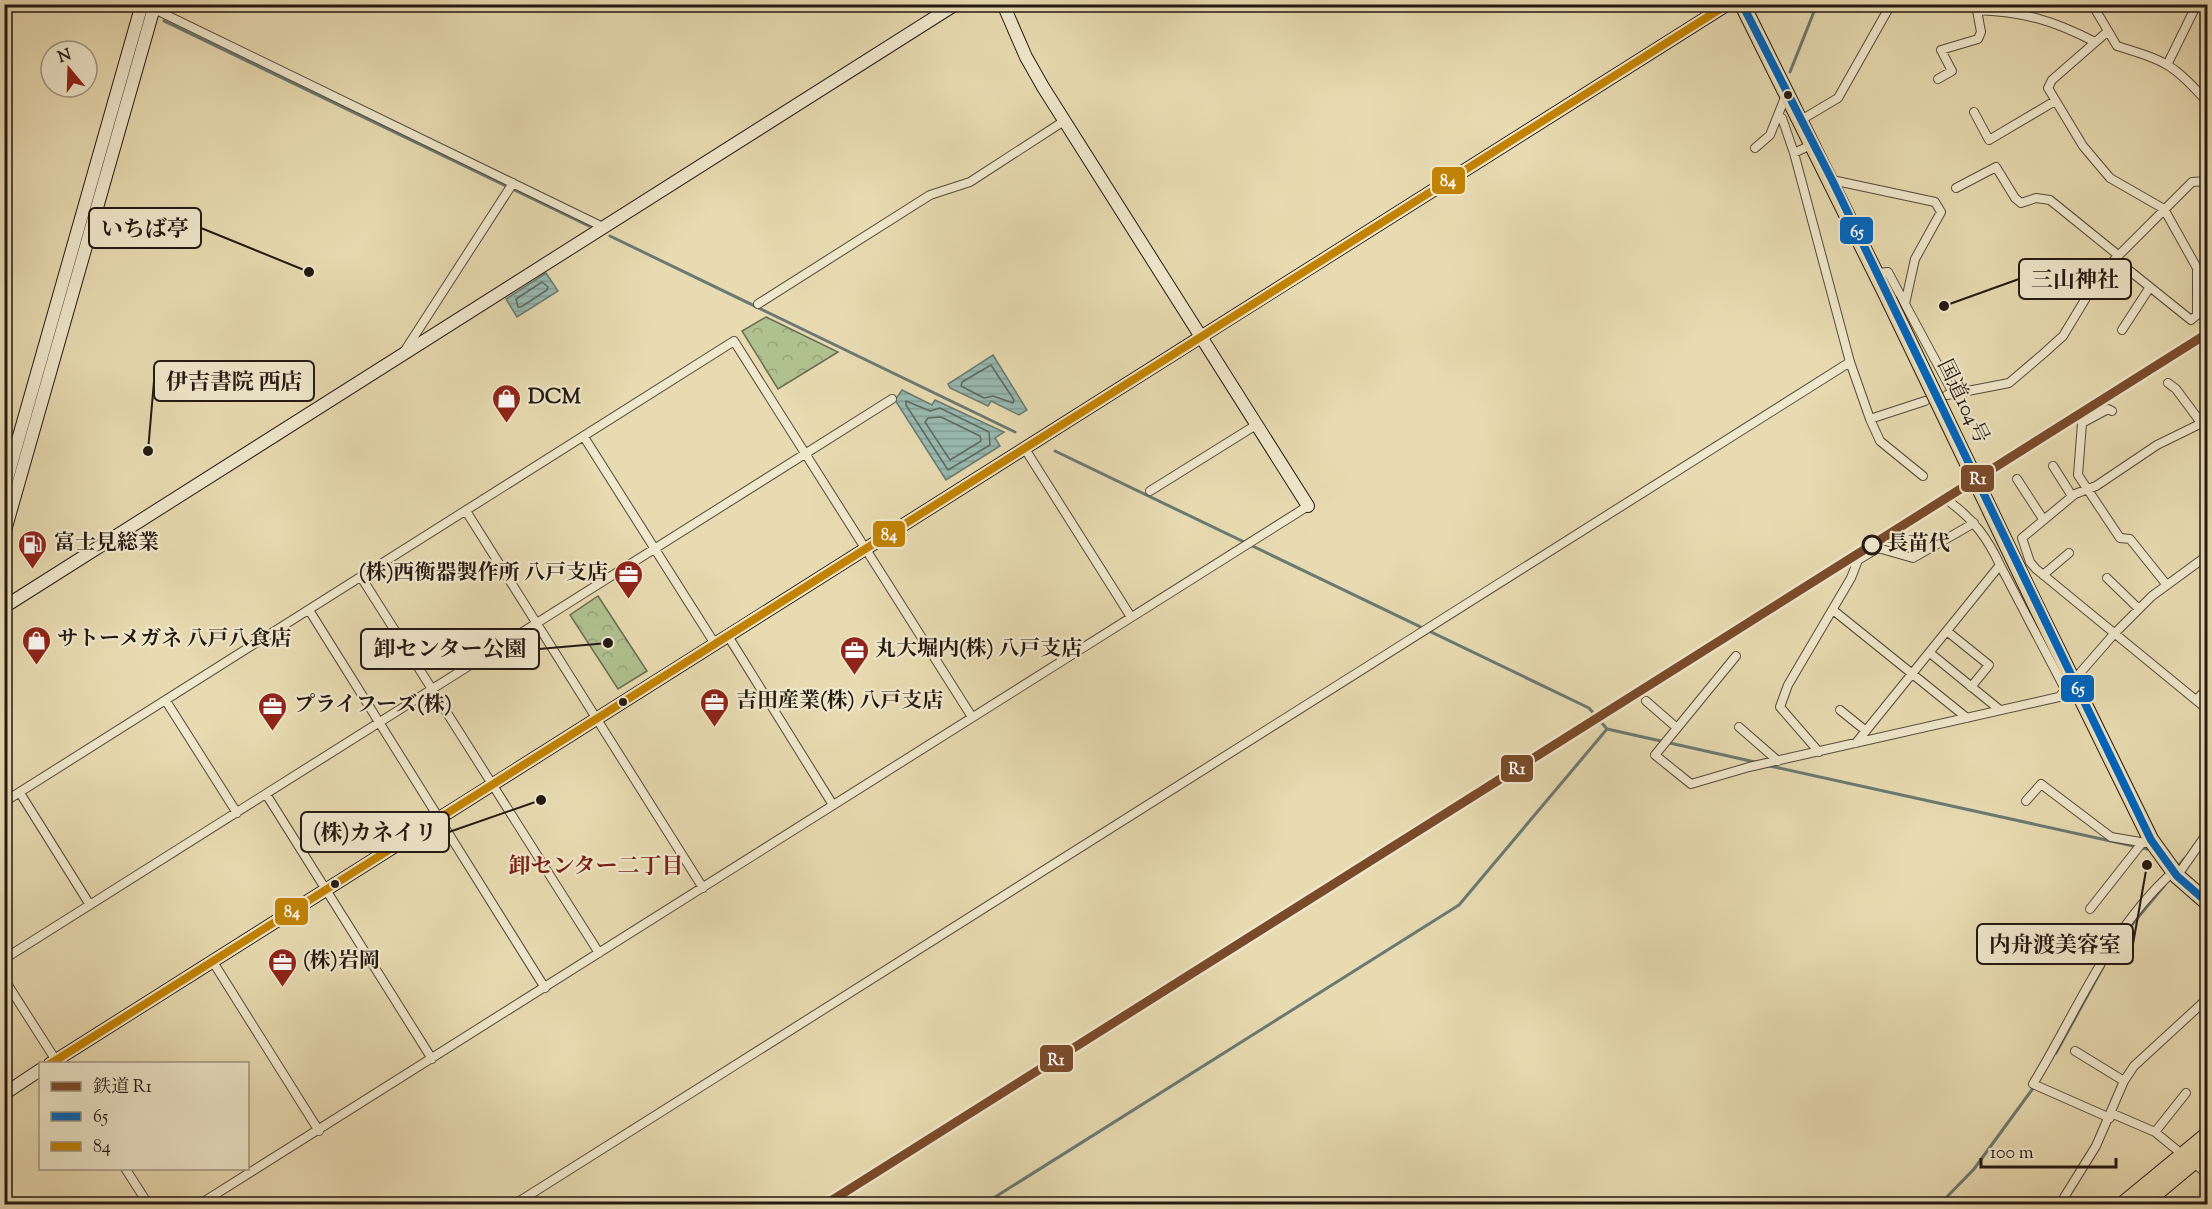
<svg xmlns="http://www.w3.org/2000/svg" width="2212" height="1209" viewBox="0 0 2212 1209" font-family="'Sorts Mill Goudy','Noto Serif JP',serif">
	<style>
		.park { fill: url(#park-crowns); stroke: #6a6d52; stroke-width: 1.5 }
		.water { fill: url(#water-rules); stroke: #6a7a72; stroke-width: 1.5 }
		.lines { fill: none; stroke-linecap: round; stroke-linejoin: round }
		.shore { stroke: #5e6a62; stroke-width: 1.5 }
		.stream { stroke: #6a7a72; stroke-width: 3 }
		.street-casing { stroke: #554a3a; stroke-width: 10 }
		.secondary-casing { stroke: #241913; stroke-width: 14 }
		.highway-casing { stroke: #241913; stroke-width: 17 }
		.street { stroke: #f0e8cc; stroke-width: 8 }
		.secondary { stroke: #f0e8cc; stroke-width: 12 }
		.highway { stroke: #e8dbb1; stroke-width: 15 }
		.highway-bridge-casing { stroke: #241913; stroke-width: 17; stroke-linecap: butt }
		.highway-bridge { stroke: #e8dbb1; stroke-width: 15 }
		.bus-1-casing { stroke: #f0e8cc; stroke-width: 12 }
		.bus-2-casing { stroke: #f0e8cc; stroke-width: 12 }
		.bus-1 { stroke: #0065bd; stroke-width: 8 }
		.bus-2 { stroke: #c28305; stroke-width: 8 }
		.rail-1-casing { stroke: #f0e8cc; stroke-width: 14 }
		.rail-1 { stroke: #7a4b2a; stroke-width: 9 }
		.bus-dot { fill: #241913; stroke: #f0e8cc; stroke-width: 2 }
		.stop-dot { fill: #f0e8cc; stroke: #241913; stroke-width: 3 }
		.labels { text-anchor: middle; dominant-baseline: central; stroke-width: 4.5; stroke-linejoin: round; paint-order: stroke }
		.poi-label { font-size: 21px; font-weight: bold; fill: #241913; stroke: #f0e8cc; text-anchor: start }
		.street-label { font-size: 21px; fill: #241913; stroke: #f0e8cc }
		.stop-label { font-size: 21px; font-weight: bold; fill: #241913; stroke: #f0e8cc; text-anchor: start }
		.neighbourhood-label { font-size: 22px; font-weight: bold; fill: #7a1f14; stroke: #f0e8cc }
		.leader { fill: none; stroke: #241913; stroke-width: 2 }
		.callout-dot { fill: #241913; stroke: #f0e8cc; stroke-width: 2 }
		.callout { fill: #f0e8cc; stroke: #241913; stroke-width: 2 }
		.callout-label { font-size: 22px; text-anchor: middle; font-weight: bold; fill: #241913 }
		.line-badge { stroke: #f0e8cc; stroke-width: 2 }
		.badge-label { font-size: 16px; text-anchor: middle; font-weight: bold; fill: #fff }
	</style>
	<defs>
		<pattern id="park-crowns" width="20" height="18" patternUnits="userSpaceOnUse" patternTransform="scale(1.5)"><rect width="20" height="18" fill="#b0c190"/><path d="M2 6a3 3 0 1 1 6 0M12 15a3 3 0 1 1 6 0" fill="none" stroke="#97a57b"/></pattern>
		<pattern id="water-rules" width="6" height="5" patternUnits="userSpaceOnUse" patternTransform="scale(1.5)"><rect width="6" height="5" fill="#98bab2"/><path d="M0 2.5h6" fill="none" stroke="#839f98"/></pattern>
	</defs>
	<rect width="100%" height="100%" fill="#e8dbb1"/>
	<filter id="stains"><feTurbulence type="fractalNoise" baseFrequency=".00333" numOctaves="4"/><feColorMatrix values="0 0 0 0 .2 0 0 0 0 .09 0 0 0 0 .02 0 0 0 .5 -.17"/></filter>
	<radialGradient id="worn" r=".72"><stop offset=".6" stop-color="#630" stop-opacity="0"/><stop offset="1" stop-color="#630" stop-opacity=".3"/></radialGradient>
	<path class="park" d="M766 317 838 352 778 389 742 331Z
		M598 596 647 671 618 689 570 615Z"/>
	<path class="water" d="M546 273 558 291 517 317 506 299Z
		M993 355 1027 410 1019 415 991 401 988 406 950 388 948 384Z
		M902 390 932 405 935 400 1004 432 995 438 1000 446 946 480 895 400Z"/>
	<g class="lines">
		<path class="shore" d="M542 282 548 287 547 290 521 307H518L516 299Z
			M991 365 1014 400 1013 403 993 396 984 398 961 386 962 382Z
			M906 401 930 411 940 408 989 432 990 445 948 470 906 405Z
			M941 417 980 436 981 441 950 460 925 422 928 418Z"/>
		<path class="stream" d="M164 21 589 226
			M1790 72 1817 4
			M610 236 1015 432
			M1055 451 1589 708 1607 729 1755 762
			M1770 766 2147 849
			M2177 868 2184 859
			M2126 932 2164 886
			M2056 1053 2103 967
			M984 1204 1459 905 1607 729
			M1940 1204 1974 1169 2034 1087"/>
		<defs>
			<path id="street" d="M1879 4H1899
				M2092 4 2117 46C2166 61 2174 64 2208 103
				M154 9 603 227
				M1976 10C2024 12 2053 20 2095 42
				M2107 32 2052 80 2048 88 2083 146 2110 178 2164 209 2197 268V315L2191 320 2115 259
				M2168 63 2197 4
				M1938 79 1952 71 1941 50 1978 39 1981 32 1976 5
				M1974 112 1989 140 2055 101
				M1778 117 1782 118 1794 153 1850 362 1870 419 1880 441 1923 476
				M1801 120 1838 98 1890 6
				M1755 148 1770 135 1786 95
				M1794 153 1813 144
				M1832 180 1935 202 1941 212 1915 259 1905 304 1953 393
				M1956 188 1996 167 2015 198 2021 203 2036 198 2050 200 2118 255
				M1877 273 1888 272 1905 304
				M758 304 930 195 970 182 1064 121
				M2122 330 2150 287
				M404 352 513 183
				M2168 383 2176 389 2202 424
				M1947 395 2009 383 2043 354 2063 336 2095 283 2115 259 2192 182 2208 181
				M2112 411 2108 409 2082 423 2078 475 2120 538 2130 539 2166 584
				M1870 419 1925 401
				M2208 420 2157 445 2096 486 2075 494 2022 538 2030 562 2036 569 2208 710
				M584 437 715 644
				M1025 449 1131 617
				M2053 466 2072 496
				M2017 479 2043 519
				M1150 491 1256 425
				M1951 503C1974 520 1988 539 2000 565
				M466 511 703 888
				M2043 575 2069 553
				M361 577 599 953
				M2107 578 2139 609
				M309 610 545 988
				M1833 610 1967 718
				M1948 632 1989 665 1971 687
				M728 636 833 805
				M1930 653 2000 710
				M1736 656 1655 755 1691 784 1749 767 2059 697 2114 634 2152 596 2208 555
				M2196 700 2208 688
				M166 701 237 813
				M1646 701 1677 728
				M1840 710 1866 731
				M1739 727 1778 761
				M1856 743 2000 565 2066 691
				M1819 752 1780 707 1788 685 1851 578 1858 560 1878 548 1913 558 1974 523
				M20 793 90 905
				M266 794 432 1059
				M2026 801 2041 784 2111 837 2146 843 2151 840
				M4 802 734 341 972 717
				M2177 876 2208 832
				M2090 909 2142 843
				M4 959 892 399
				M213 962 319 1131
				M4 979 57 1062
				M2075 1051 2124 1081
				M2111 1113 2155 1132 2183 1155
				M2110 1118 2033 1084C2077 1012 2109 929 2173 872
				M2155 1132 2186 1093
				M2193 1162 2208 1175
				M125 1168 148 1204
				M200 1204 1308 506
				M515 1204 1850 362
				M2060 1204 2096 1146 2124 1081 2134 1066 2208 998"/>
			<path id="secondary" d="M1003 4 1026 57 1043 87 1308 506
				M4 489 142 4
				M4 534 155 4
				M4 607 956 4
				M50 1064 1728 4
				M4 1094 40 1070"/>
			<path id="highway" d="M1742 4 1889 300
				M2038 610 2151 840 2177 876 2208 903
				M2123 1204 2208 1134
				M2143 1204 2208 1150"/>
		</defs>
		<use href="#street" class="street-casing"/>
		<use href="#secondary" class="secondary-casing"/>
		<use href="#highway" class="highway-casing"/>
		<use href="#street" class="street"/>
		<use href="#secondary" class="secondary"/>
		<use href="#highway" class="highway"/>
		<defs>
			<path id="highway-bridge" d="M1889 300 2038 610"/>
		</defs>
		<use href="#highway-bridge" class="highway-bridge-casing"/>
		<use href="#highway-bridge" class="highway-bridge"/>
		<defs>
			<path id="bus-1" d="M1742 4 1832 180 2151 840 2177 876 2208 903"/>
			<path id="bus-2" d="M50 1064 1728 4"/>
		</defs>
		<use href="#bus-1" class="bus-1-casing"/>
		<use href="#bus-2" class="bus-2-casing"/>
		<use href="#bus-1" class="bus-1"/>
		<use href="#bus-2" class="bus-2"/>
		<defs>
			<path id="rail-1" d="M826 1204 2208 333"/>
		</defs>
		<use href="#rail-1" class="rail-1-casing"/>
		<use href="#rail-1" class="rail-1"/>
	</g>
	<defs>
		<symbol id="shop-pin" viewBox="-11 -11 22 30"><path d="M0 17L-7.5 6A9.5 9.5 0 1 1 7.5 6Z" fill="#8f2418" stroke="#f0e8cc"/><path d="M-5-2.5h2.3a2.7 3.5 0 0 1 5.4 0H5L5.5 6h-11ZM-1.5-2.5h3a1.5 2.3 0 0 0-3 0Z" fill="#fff"/></symbol>
		<symbol id="fuel-pin" viewBox="-11 -11 22 30"><path d="M0 17L-7.5 6A9.5 9.5 0 1 1 7.5 6Z" fill="#8f2418" stroke="#f0e8cc"/><path d="M-5.5-6h7V0h2V4h1.3V-2.5L3-4.5l.8-.8L6-3V5H2.5V1h-1V6h-7ZM-4.2-4.7v3.2H.2V-4.7Z" fill="#fff"/></symbol>
		<symbol id="office-pin" viewBox="-11 -11 22 30"><path d="M0 17L-7.5 6A9.5 9.5 0 1 1 7.5 6Z" fill="#8f2418" stroke="#f0e8cc"/><path d="M-6-3h4V-5.5h4V-3h4V5H-6ZM-1-4.5V-3h2v-1.5ZM-6 0V1H6V0Z" fill="#fff"/></symbol>
	</defs>
	<g fill-rule="evenodd">
		<use href="#shop-pin" x="490" y="382" width="33" height="45"/>
		<use href="#fuel-pin" x="16" y="528" width="33" height="45"/>
		<use href="#office-pin" x="612" y="558" width="33" height="45"/>
		<use href="#shop-pin" x="20" y="624" width="33" height="45"/>
		<use href="#office-pin" x="838" y="634" width="33" height="45"/>
		<use href="#office-pin" x="698" y="686" width="33" height="45"/>
		<use href="#office-pin" x="256" y="690" width="33" height="45"/>
		<use href="#office-pin" x="266" y="946" width="33" height="45"/>
	</g>
	<g class="bus-dot">
		<circle cx="1788" cy="95" r="5"/>
		<circle cx="623" cy="702" r="5"/>
		<circle cx="335" cy="884" r="5"/>
	</g>
	<circle class="stop-dot" cx="1872" cy="545" r="9"/>
	<g class="labels">
		<g class="poi-label">
			<text x="528" y="398">DCM</text>
			<text x="54" y="544">富士見総業</text>
			<text x="608" y="574" text-anchor="end">(株)西衡器製作所 八戸支店</text>
			<text x="57" y="640">サトーメガネ 八戸八食店</text>
			<text x="875" y="650">丸大堀内(株) 八戸支店</text>
			<text x="736" y="702">吉田産業(株) 八戸支店</text>
			<text x="294" y="706">プライフーズ(株)</text>
			<text x="303" y="962">(株)岩岡</text>
		</g>
		<g class="street-label">
			<text transform="translate(1962 402) rotate(64)">国道104号</text>
		</g>
		<g class="stop-label">
			<text x="1887" y="545">長苗代</text>
		</g>
		<g class="neighbourhood-label">
			<text x="596" y="868">卸センター二丁目</text>
		</g>
	</g>
	<path class="leader" d="M309 272L201 228M1944 306L2019 279M148 451L154 381M608 643L539 649M541 800L449 832M2147 865L2133 944"/>
	<g class="callout-dot">
		<circle cx="309" cy="272" r="6"/>
		<circle cx="1944" cy="306" r="6"/>
		<circle cx="148" cy="451" r="6"/>
		<circle cx="608" cy="643" r="6"/>
		<circle cx="541" cy="800" r="6"/>
		<circle cx="2147" cy="865" r="6"/>
	</g>
	<g class="callout">
		<rect x="89" y="208" width="112" height="40" rx="6"/>
		<rect x="2019" y="259" width="112" height="40" rx="6"/>
		<rect x="154" y="361" width="160" height="40" rx="6"/>
		<rect x="361" y="629" width="178" height="40" rx="6"/>
		<rect x="301" y="812" width="148" height="40" rx="6"/>
		<rect x="1977" y="924" width="156" height="40" rx="6"/>
	</g>
	<g class="callout-label">
		<text x="145" y="236">いちば亭</text>
		<text x="2075" y="287">三山神社</text>
		<text x="234" y="389">伊吉書院 西店</text>
		<text x="450" y="656">卸センター公園</text>
		<text x="375" y="840">(株)カネイリ</text>
		<text x="2055" y="952">内舟渡美容室</text>
	</g>
	<g class="line-badge">
		<rect x="1431" y="166" width="35" height="29" rx="6" fill="#c28305"/>
		<rect x="1839" y="216" width="35" height="29" rx="6" fill="#0065bd"/>
		<rect x="1960" y="464" width="35" height="29" rx="6" fill="#7a4b2a"/>
		<rect x="872" y="520" width="34" height="28" rx="6" fill="#c28305"/>
		<rect x="2060" y="674" width="35" height="29" rx="6" fill="#0065bd"/>
		<rect x="1500" y="754" width="34" height="29" rx="6" fill="#7a4b2a"/>
		<rect x="274" y="897" width="35" height="29" rx="6" fill="#c28305"/>
		<rect x="1039" y="1044" width="35" height="29" rx="6" fill="#7a4b2a"/>
	</g>
	<g class="badge-label">
		<text x="1448" y="186">84</text>
		<text x="1857" y="237">65</text>
		<text x="1978" y="484">R1</text>
		<text x="889" y="540">84</text>
		<text x="2078" y="694">65</text>
		<text x="1517" y="774">R1</text>
		<text x="292" y="917">84</text>
		<text x="1056" y="1065">R1</text>
	</g>
	<rect width="2212" height="1209" fill="none" stroke="#e8dbb1" stroke-width="24"/>
	<rect x="6" y="6" width="2200" height="1197" fill="none" stroke="#241913" stroke-width="3"/>
	<rect x="12" y="12" width="2188" height="1185" fill="none" stroke="#241913" stroke-width="1.5"/>
	<rect x="39" y="1062" width="210" height="108" fill="#f0e8cc" stroke="#9e9582" stroke-width="1.5"/>
	<rect x="51" y="1082" width="30" height="9" fill="#7a4b2a" stroke="#9e9582" stroke-width="1.5"/>
	<text x="93" y="1092" font-size="18" fill="#241913">鉄道 R1</text>
	<rect x="51" y="1112" width="30" height="9" fill="#0065bd" stroke="#9e9582" stroke-width="1.5"/>
	<text x="93" y="1122" font-size="18" fill="#241913">65</text>
	<rect x="51" y="1142" width="30" height="9" fill="#c28305" stroke="#9e9582" stroke-width="1.5"/>
	<text x="93" y="1152" font-size="18" fill="#241913">84</text>
	<g transform="translate(69 69) rotate(341)"><circle r="28" fill="#f0e8cc" stroke="#9e9582" stroke-width="1.5"/>
	<path d="M0-4.5L10 22L0 15L-10 22Z" fill="#8f2418"/>
	<text y="-9" font-size="16" font-weight="bold" text-anchor="middle" fill="#241913">N</text>
	</g>
	<path d="M1981 1158v9h135v-9" fill="none" stroke="#241913" stroke-width="3"/>
	<text x="1990" y="1158" font-size="18" fill="#241913" stroke="#f0e8cc" stroke-width="4.5" paint-order="stroke">100 m</text>
	<rect width="100%" height="100%" filter="url(#stains)"/>
	<rect width="100%" height="100%" fill="url(#worn)"/>
</svg>
